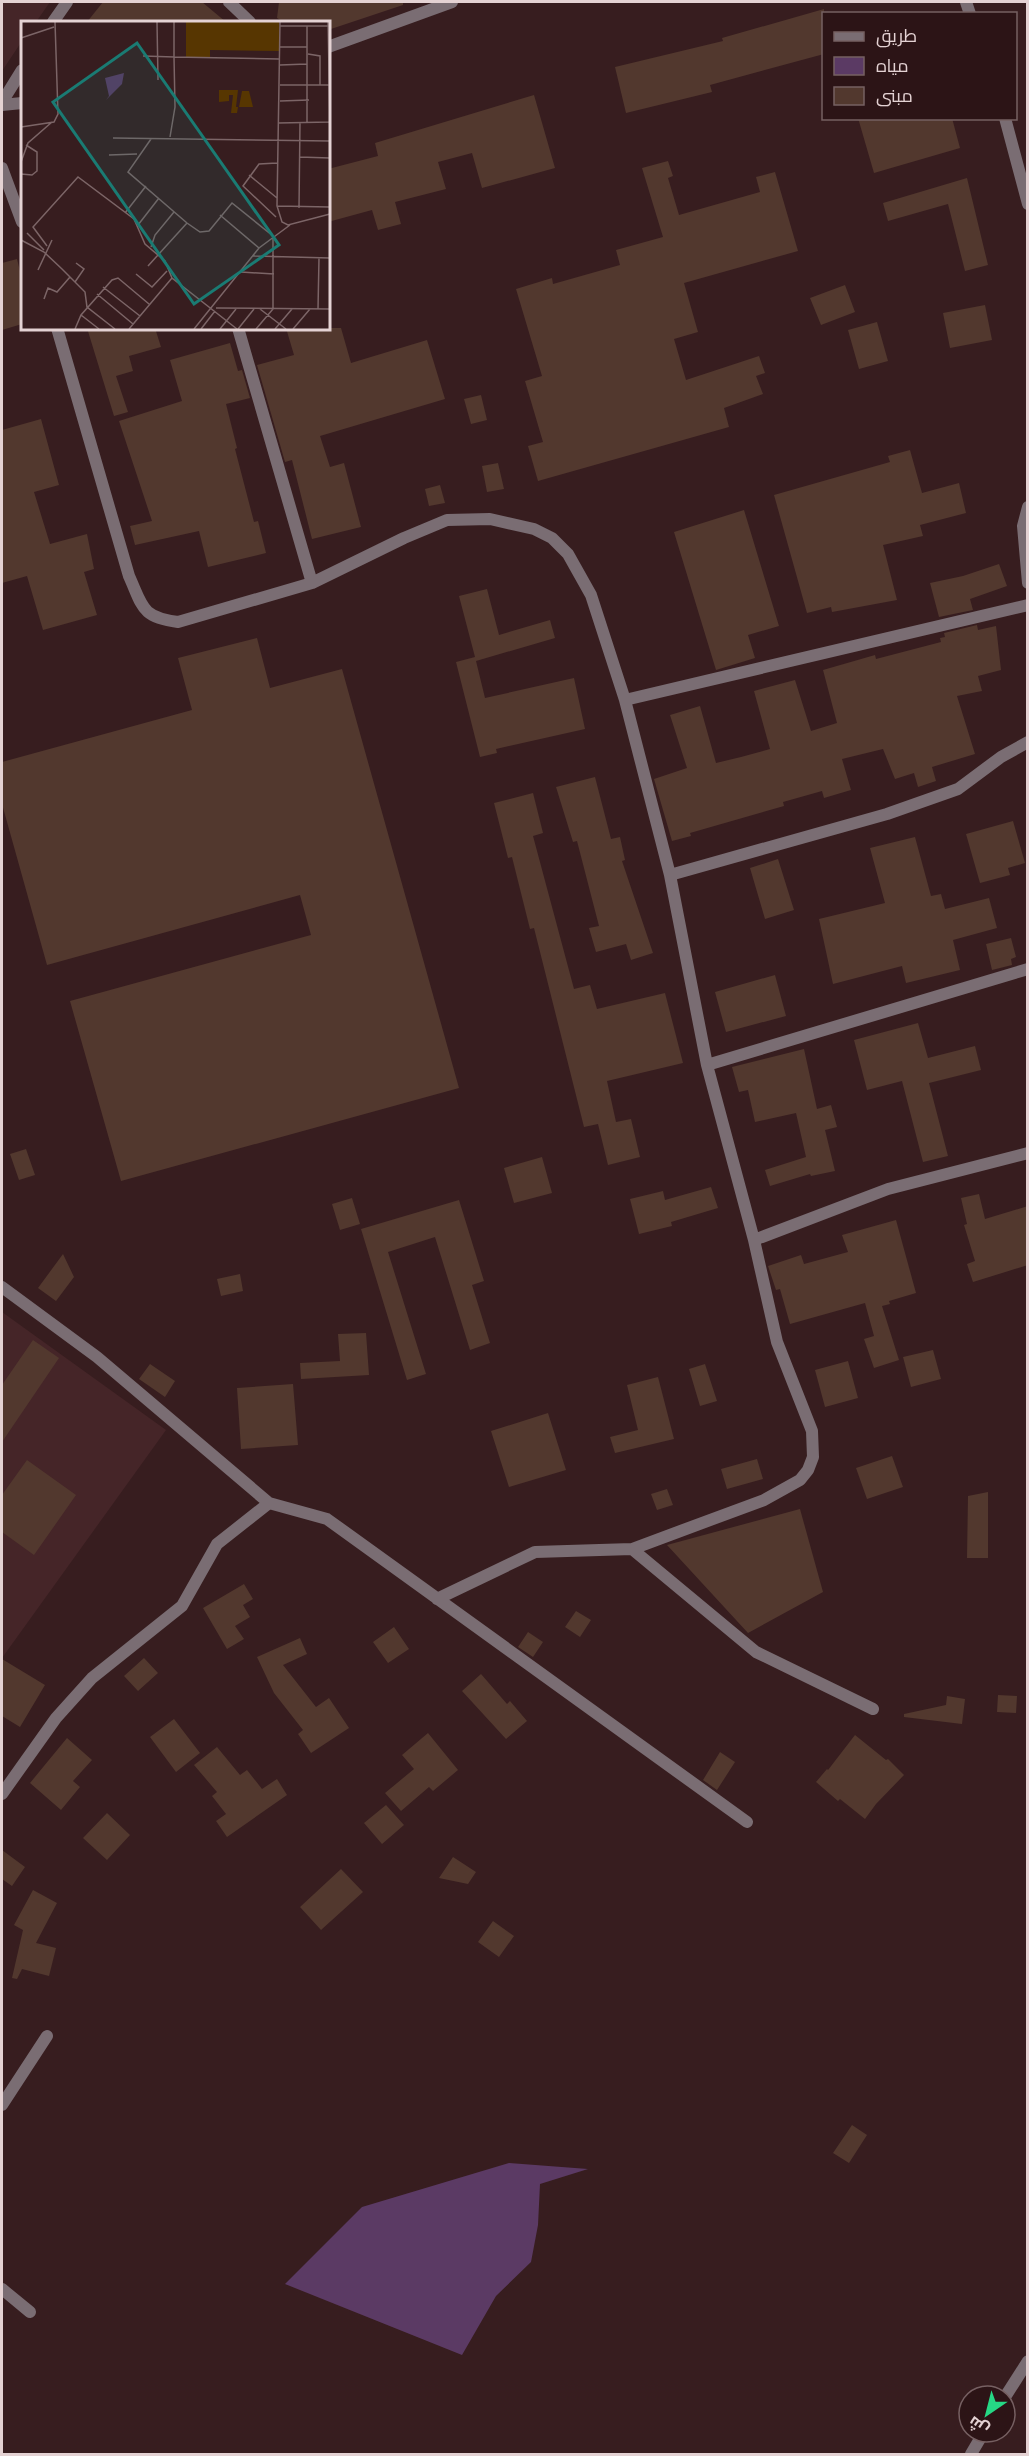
<svg xmlns="http://www.w3.org/2000/svg" width="1029" height="2456" viewBox="0 0 1029 2456" font-family="Raleway,Cairo,sans-serif">
	<style>
		.built { fill: #452528 }
		.water { fill: #5b3a64 }
		.building { fill: #52382e }
		.lines { fill: none; stroke-linecap: round; stroke-linejoin: round }
		.minor { stroke: #7a6d73; stroke-width: 12 }
		.tertiary { stroke: #7a6d73; stroke-width: 12 }
		.inset-road { fill: none; stroke: #7c6567; stroke-width: 1.5 }
		.view { fill: #1a7b73; fill-opacity: 0.15; stroke: #1a7b73; stroke-width: 3 }
		.inset-edge { fill: none; stroke: #e4d2d3; stroke-width: 3 }
	</style>
	<rect width="100%" height="100%" fill="#371d1f"/>
	<path class="built" d="M2 2H50L36 22H22V41L2 71Z
		M2 1312 166 1430 2 1658Z"/>
	<path class="water" d="M509 2163 588 2169 540 2184 538 2225 531 2262 496 2296 462 2355 285 2284 362 2207Z"/>
	<path class="building" d="M103 2H202L226 22H87Z
		M279 2H403V5L328 30V22H284L277 18Z
		M824 9V54L710 85 712 92 626 113 615 67 723 41 722 38Z
		M534 95 555 168 482 188 472 153 438 162 446 189 395 202 401 224 378 230 372 210 328 222V169L378 156 375 143Z
		M858 118H952L960 148 874 173Z
		M668 161 673 176 668 178 679 215 760 192 756 177 775 172 798 251 684 283 698 332 674 339 686 380 759 356 765 373 756 376 763 394 724 408 729 427 538 481 528 446 543 442 525 381 542 376 516 289 552 278 553 284 620 265 616 250 663 237 642 168Z
		M967 178 988 265 965 271 948 204 888 221 883 203Z
		M17 259 22 279V324L2 330V263Z
		M845 285 855 312 821 325 810 298Z
		M985 305 992 340 950 348 943 313Z
		M877 322 888 361 859 369 848 330Z
		M87 328H155L161 347 129 356 133 371 116 376 128 412 114 416Z
		M286 328H341L351 363 427 340 445 399 320 436 330 467 344 463 361 527 312 539 292 460 285 462 257 365 294 355Z
		M230 343 238 371 242 370 250 398 226 404 237 448 235 449 254 522 258 521 266 553 208 567 199 531 135 545 130 526 152 521 119 421 182 401 170 360Z
		M481 395 487 420 471 424 464 399Z
		M41 419 59 485 34 492 50 544 87 534 94 569 84 572 97 615 43 630 27 576 2 583V430Z
		M910 450 922 493 959 483 966 513 920 525 923 536 883 545 897 600 832 612 831 607 807 613 774 495 890 462 888 456Z
		M498 463 504 489 487 492 482 466Z
		M440 485 445 503 429 506 425 489Z
		M744 510 779 626 748 635 755 658 716 670 674 532Z
		M999 564 1007 586 970 599 973 610 939 617 930 583 963 576Z
		M487 589 499 635 550 620 555 638 476 661 485 698 574 678 585 729 496 749 497 753 480 757 456 662 475 657 459 596Z
		M977 625 978 630 996 626 1001 670 978 676 982 691 957 696 975 754 932 767 936 781 918 787 914 773 895 779 883 749 842 759 851 790 824 798 822 791 783 802 784 806 690 833 691 836 672 841 654 779 687 768 670 715 700 706 716 763 741 757 770 749 754 691 795 680 811 731 837 723 823 670 875 655 876 659 941 642 940 638 945 637 944 633Z
		M257 638 270 688 342 669 459 1088 121 1181 70 1001 311 935 300 895 47 965 2 804V762L192 710 178 658Z
		M595 777 611 839 620 837 625 860 622 861 653 953 631 960 626 944 596 952 589 928 599 926 577 841 573 842 556 787Z
		M533 793 543 833 533 836 574 989 590 985 597 1009 665 993 683 1063 607 1081 616 1122 631 1119 640 1157 608 1165 598 1124 584 1127 534 928 530 929 512 857 508 858 494 803Z
		M1013 821 1025 863 1008 868 1010 875 980 883 966 834Z
		M915 837 931 896 941 894 945 909 989 898 997 928 953 940 960 970 906 983 902 966 833 984 819 919 885 903 870 848Z
		M778 859 794 910 765 919 750 868Z
		M1011 938 1016 957 1011 959 1012 965 992 970 986 944Z
		M775 975 786 1016 726 1032 715 992Z
		M918 1023 928 1058 975 1046 981 1070 929 1083 948 1156 923 1162 902 1081 867 1090 854 1040Z
		M804 1049 817 1109 831 1105 837 1127 825 1130 835 1171 811 1176 810 1174 770 1186 765 1170 806 1157 796 1113 755 1122 748 1090 739 1092 732 1067Z
		M26 1149 35 1175 19 1180 10 1154Z
		M542 1157 552 1193 514 1203 504 1168Z
		M711 1187 718 1208 671 1222 672 1226 639 1234 630 1199 663 1191 665 1200Z
		M979 1194 985 1219 1028 1206V1265L973 1282 967 1264 975 1261 964 1225 967 1224 961 1198Z
		M352 1198 360 1224 340 1230 332 1204Z
		M459 1200 484 1281 472 1285 490 1343 470 1350 435 1237 388 1252 426 1374 407 1380 361 1229Z
		M896 1220 916 1293 889 1301 890 1304 882 1306 899 1360 874 1368 864 1339 874 1336 865 1303 790 1324 780 1289 776 1290 768 1266 801 1255 804 1264 848 1252 842 1235Z
		M63 1254 74 1277 56 1301 38 1288Z
		M240 1274 243 1291 221 1296 217 1279Z
		M366 1333 369 1375 301 1379 300 1363 340 1361 338 1334Z
		M33 1340 59 1358 2 1442V1385Z
		M933 1350 941 1379 911 1387 903 1357Z
		M848 1361 858 1398 825 1407 815 1370Z
		M150 1364 175 1381 165 1397 139 1379Z
		M705 1364 717 1401 700 1406 689 1369Z
		M658 1377 674 1439 615 1453 610 1437 638 1430 627 1385Z
		M293 1384 298 1445 241 1449 237 1388Z
		M548 1413 566 1470 509 1487 491 1431Z
		M892 1456 903 1487 867 1499 856 1468Z
		M757 1459 763 1479 727 1489 721 1469Z
		M27 1460 76 1495 34 1555 2 1532V1495Z
		M667 1489 673 1505 657 1510 651 1494Z
		M988 1492V1558H967L968 1496Z
		M800 1509 823 1592 748 1633 667 1545Z
		M244 1584 253 1599 243 1605 250 1617 235 1626 244 1639 227 1649 203 1608Z
		M576 1611 591 1620 580 1637 565 1627Z
		M394 1627 409 1649 388 1663 373 1642Z
		M528 1632 543 1642 533 1657 518 1647Z
		M300 1638 307 1654 283 1665 316 1707 329 1698 349 1728 311 1753 298 1734 303 1730 274 1693 257 1657Z
		M144 1658 158 1673 138 1691 124 1676Z
		M2 1659 45 1685 20 1727 2 1716Z
		M481 1674 507 1704 510 1701 527 1721 506 1739 462 1691Z
		M998 1695 1017 1696 1016 1713 997 1712Z
		M947 1696 965 1699 962 1724 904 1717V1714L946 1705Z
		M174 1719 200 1753 176 1772 150 1737Z
		M428 1733 458 1770 433 1791 429 1787 401 1811 385 1793 414 1769 402 1755Z
		M855 1735 886 1760 888 1759 904 1775 876 1804 865 1819 840 1799 838 1801 816 1782 827 1769 828 1770Z
		M67 1738 92 1760 73 1781 80 1787 61 1810 30 1783Z
		M217 1747 240 1775 247 1770 262 1789 277 1779 287 1795 227 1837 216 1821 226 1814 212 1796 217 1792 194 1765Z
		M720 1752 735 1762 717 1790 703 1780Z
		M386 1805 404 1825 382 1844 364 1823Z
		M107 1813 130 1835 107 1860 83 1838Z
		M2 1850 25 1867 12 1886 2 1879Z
		M453 1857 476 1872 468 1884 439 1878Z
		M341 1869 363 1892 321 1930 300 1907Z
		M33 1890 57 1903 36 1943 56 1948 49 1976 22 1969 17 1979 12 1978 23 1930 14 1925Z
		M493 1921 514 1936 499 1957 478 1942Z
		M852 2125 867 2135 849 2163 833 2153Z"/>
	<g class="lines">
		<path class="minor" d="M229 2 250 22
			M966 2 970 14
			M53 22 67 2
			M2 102 22 70
			M1005 118 1028 204
			M2 168 22 222
			M57 328 129 576C143 607 141 617 178 622L312 583 404 538 447 520 490 519 534 529 552 538 568 554 591 595 625 700 670 875 707 1065 754 1240 777 1342 812 1431 813 1457 808 1470 800 1480 764 1500 632 1549 535 1552 437 1599
			M238 328 312 583
			M1028 507 1023 526 1028 583
			M625 700 1028 605
			M670 875 887 814 958 789 1001 757 1028 742
			M707 1065 1028 969
			M754 1240 888 1189 1028 1153
			M2 1287 97 1357 269 1503 327 1519 747 1822
			M632 1549 756 1652 873 1709
			M2 1794 56 1718 92 1678 182 1606 217 1544 269 1503
			M2 2105 47 2036
			M2 2289 30 2312
			M1005 2397 1028 2361
			M971 2454 984 2432"/>
		<path class="tertiary" d="M328 47 452 2
			M2 105 22 103"/>
	</g>
	<g transform="translate(21 21)">
		<rect width="309" height="309" fill="#371d1f"/>
		<path d="M165 1H258V30L189 29V36H165ZM198 69H217L215 86H218L221 70H228L232 86H217L216 92H210L212 74H208V80L198 81Z" fill="#573601"/>
		<path d="M103 52 101 63 85 79 88 75 84 57Z" fill="#5b3a64"/>
		<path class="inset-road" d="M136 1 137 59M259 1 256 185 261 201 267 204 309 193M307 1 309 101M259 5H309M286 5V101M0 17 33 6M259 26H286M287 33 299 35V64M122 35 153 36V1M259 44 286 43M259 64H309M259 80 288 79M257 102 309 101M0 106 33 101 37 93 34 1M149 116 154 86 153 36 258 38M92 117 309 120M130 118 107 151 166 202 179 211 188 210 211 182 252 215V288L235 308M88 134 116 133M278 136 309 137M0 141 7 122 31 101M0 153 11 154 16 150V131L5 124M228 154 256 177M256 185 309 186M278 187 279 101M104 192 125 165M199 194 238 227M255 196 222 165 238 143 256 142M117 204 138 177M6 212 23 229M0 219 23 231 41 248 64 271 66 286 94 308M26 225 12 206 57 156 113 198 124 223 144 240 151 257 216 308M130 226 134 214 153 191M231 235 309 237M127 245 166 202M17 249 31 219M220 251 253 253M115 253 131 266 146 250M54 261 63 248 55 242M82 266 119 295M76 273 112 303M23 278 27 267 36 271 49 256M195 287 309 288M239 288 265 308M297 288 298 237M60 294 78 308M54 308 60 294 91 259 97 257 128 283M108 308 151 257M173 308 238 227 269 204M180 308 194 290M199 308 215 288M217 308 233 288M254 308 271 288M272 308 289 288"/>
		<path class="view" d="M116 22 258 224 173 283 32 81Z"/>
		<rect width="309" height="309" class="inset-edge"/>
	</g>
	<rect width="1029" height="2456" fill="none" stroke="#e4d2d3" stroke-width="6"/>
	<rect x="822" y="12" width="195" height="108" fill="#2c1416" stroke="#766062" stroke-width="1.5"/>
	<rect x="834" y="32" width="30" height="9" fill="#7a6d73" stroke="#766062" stroke-width="1.5"/>
	<text x="876" y="42" font-size="18" fill="#e4d2d3">طريق</text>
	<rect x="834" y="57" width="30" height="18" fill="#5b3a64" stroke="#766062" stroke-width="1.5"/>
	<text x="876" y="72" font-size="18" fill="#e4d2d3">مياه</text>
	<rect x="834" y="87" width="30" height="18" fill="#52382e" stroke="#766062" stroke-width="1.5"/>
	<text x="876" y="102" font-size="18" fill="#e4d2d3">مبنى</text>
	<g transform="translate(987 2414) rotate(215)"><circle r="28" fill="#2c1416" stroke="#766062" stroke-width="1.5"/>
	<path d="M0-4.5L10 22L0 15L-10 22Z" fill="#26d885"/>
	<text y="-9" font-size="16" font-weight="bold" text-anchor="middle" fill="#e4d2d3">ش</text>
	</g>
</svg>
